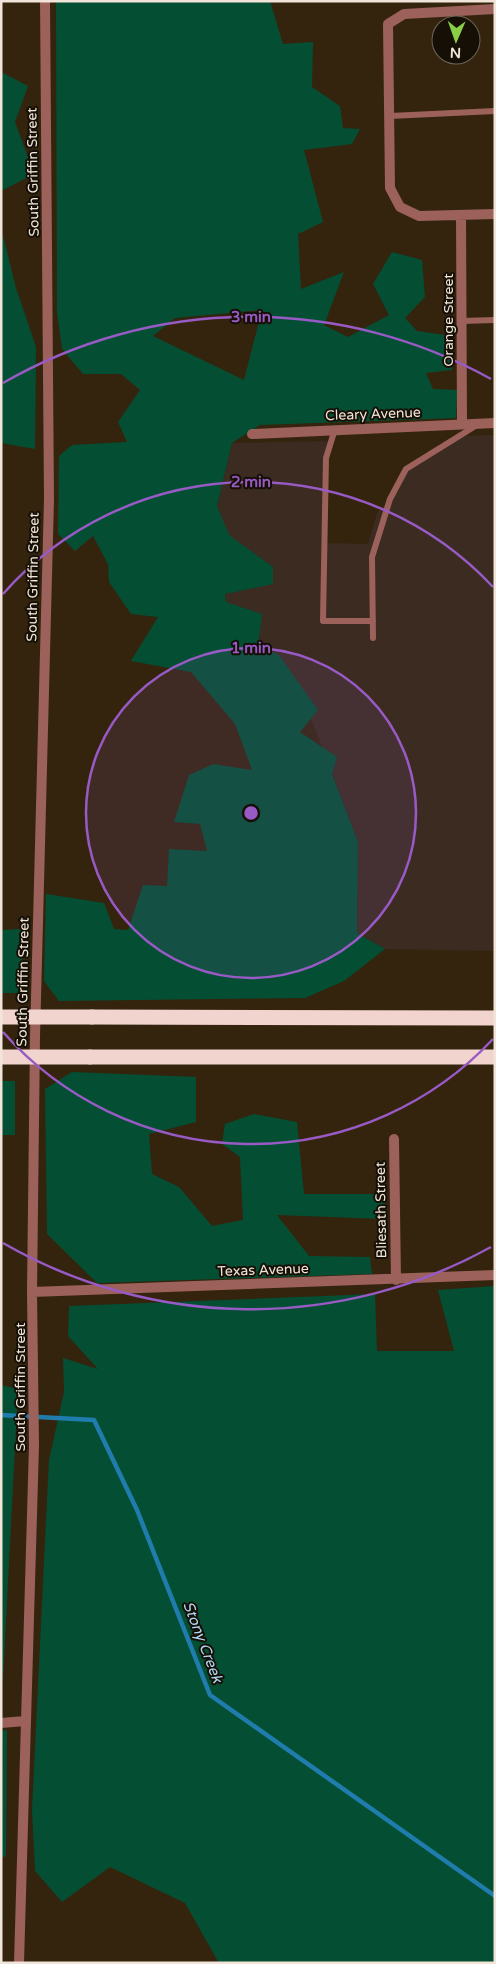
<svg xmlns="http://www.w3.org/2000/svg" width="496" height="1964" viewBox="0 0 496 1964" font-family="'Varela Round',sans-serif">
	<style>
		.commercial { fill: #3b2b20 }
		.green { fill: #044f33; fill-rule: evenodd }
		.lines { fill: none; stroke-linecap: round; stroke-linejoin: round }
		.stream { stroke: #207cad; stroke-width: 4.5 }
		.lane { stroke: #9b615a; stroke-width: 6 }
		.street { stroke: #9b615a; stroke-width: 10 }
		.highway { stroke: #f2d4cf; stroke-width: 15 }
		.highway-bridge { stroke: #f2d4cf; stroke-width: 15 }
		.ring { fill: none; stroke: #985ac5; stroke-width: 2.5 }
		.labels { text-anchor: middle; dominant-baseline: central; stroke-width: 4; stroke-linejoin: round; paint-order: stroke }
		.street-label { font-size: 14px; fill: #f0e5d8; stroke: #160f06 }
		.water-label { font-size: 15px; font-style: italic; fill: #aed6f2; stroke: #160f06 }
		.centre { fill: #985ac5; stroke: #160f06; stroke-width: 2.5 }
		.ring-label { font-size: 15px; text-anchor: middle; font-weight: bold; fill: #985ac5; stroke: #160f06; stroke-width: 4; stroke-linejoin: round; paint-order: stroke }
	</style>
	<rect width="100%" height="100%" fill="#34240e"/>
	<path class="commercial" d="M495 435V951L385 949 357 933 358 842 313 723 226 602 217 506 232 443 332 441 326 458 325 543 368 544 377 513 390 499 406 469 459 436Z"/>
	<path class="green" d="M56 1H270L283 44 313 42 312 87 340 106 343 128 360 129 352 144 304 150 323 222 298 234 301 289 344 272 324 325 348 337 389 315 373 284 392 252 422 260 425 297 405 318 417 331 452 336V370L426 373 433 389 457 390 456 418 260 425 232 443 217 506 229 535 273 567V584L225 594 226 602 262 614 258 646 279 655 318 710 300 732 337 757 332 774 358 842 357 933 385 949 344 981 305 998 59 1001 44 981 46 894 104 903 114 929 128 930 143 885 167 886 169 849 207 851 200 824 174 822 189 775 213 764 252 770 235 724 191 672 131 661 158 617 131 614 109 582 108 564 93 536 75 551 58 534 59 456 72 445 127 442 118 422 140 390 121 374H83L62 349 57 312ZM262 310 244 380 153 336 175 318Z
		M1 72 28 86 15 122 34 174 1 191Z
		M1 228 16 288 36 347 35 449 1 443Z
		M22 929V993H1V930Z
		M72 1072 196 1077V1122L149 1134 152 1174 179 1187 212 1226 243 1220 240 1157 222 1144 225 1124 254 1114 297 1122 304 1194H385V1219L277 1215 309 1256 370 1257 372 1274 97 1283 47 1234 45 1089Z
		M1 1081H15V1135H1Z
		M495 1286V1963H219L185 1903 110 1867 62 1902 35 1871 32 1810 49 1460 64 1392 63 1358 98 1369 68 1336 69 1306 375 1294 377 1351H454L438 1290Z
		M1 1385 18 1389 3 1679 1 1682Z
		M7 1730 6 1857 1 1856V1731Z"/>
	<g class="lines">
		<path class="stream" d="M1 1415 94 1420 137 1510 210 1695 495 1896"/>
		<path class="lane" d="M390 116 495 111
			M461 321 495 320
			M335 429 326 458 323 621H373
			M373 638 372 557 390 499 406 469 477 425"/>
		<path class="street" d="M495 9 404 14 388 24 390 188 400 207 419 216 495 214
			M461 216 462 424
			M252 434 495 423
			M394 1139 396 1280
			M32 1292 495 1275
			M1 1723 25 1721
			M19 1963 34 1445 32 1292 35 1037 49 499 45 1"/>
		<path class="highway" d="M92 1017 495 1018
			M90 1057H495"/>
		<path class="highway-bridge" d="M1 1017H92
			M1 1057H90"/>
	</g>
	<circle cx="251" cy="813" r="165" fill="#985ac5" fill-opacity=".12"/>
	<g class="ring">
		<circle cx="251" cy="813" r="165"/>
		<path d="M493 1039A331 331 0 0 1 3 1032M3 594A331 331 0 0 1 493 587"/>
		<path d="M491 1247A496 496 0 0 1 3 1243M3 383A496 496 0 0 1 491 379"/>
	</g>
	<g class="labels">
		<g class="street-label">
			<text transform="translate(33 172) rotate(-91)">South Griffin Street</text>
			<text transform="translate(448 320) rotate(-90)">Orange Street</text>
			<text transform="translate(373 414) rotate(-2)">Cleary Avenue</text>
			<text transform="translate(33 577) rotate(-89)">South Griffin Street</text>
			<text transform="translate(23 982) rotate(-89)">South Griffin Street</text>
			<text transform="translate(381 1210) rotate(-91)">Bliesath Street</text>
			<text transform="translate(263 1270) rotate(-2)">Texas Avenue</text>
			<text transform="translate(20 1387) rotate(-90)">South Griffin Street</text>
		</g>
		<g class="water-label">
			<text transform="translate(203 1642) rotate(69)">Stony Creek</text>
		</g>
	</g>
	<circle cx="251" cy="813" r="8" class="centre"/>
	<g class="ring-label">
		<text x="251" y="322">3 min</text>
		<text x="251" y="487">2 min</text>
		<text x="251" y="653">1 min</text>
	</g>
	<rect width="496" height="1964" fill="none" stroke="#f0e5d8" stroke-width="5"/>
	<g transform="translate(456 40) rotate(182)"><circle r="24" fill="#160f06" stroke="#6d655a"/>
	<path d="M0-4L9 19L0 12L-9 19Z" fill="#8ace48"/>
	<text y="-8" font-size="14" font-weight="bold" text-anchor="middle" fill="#f0e5d8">N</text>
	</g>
</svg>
